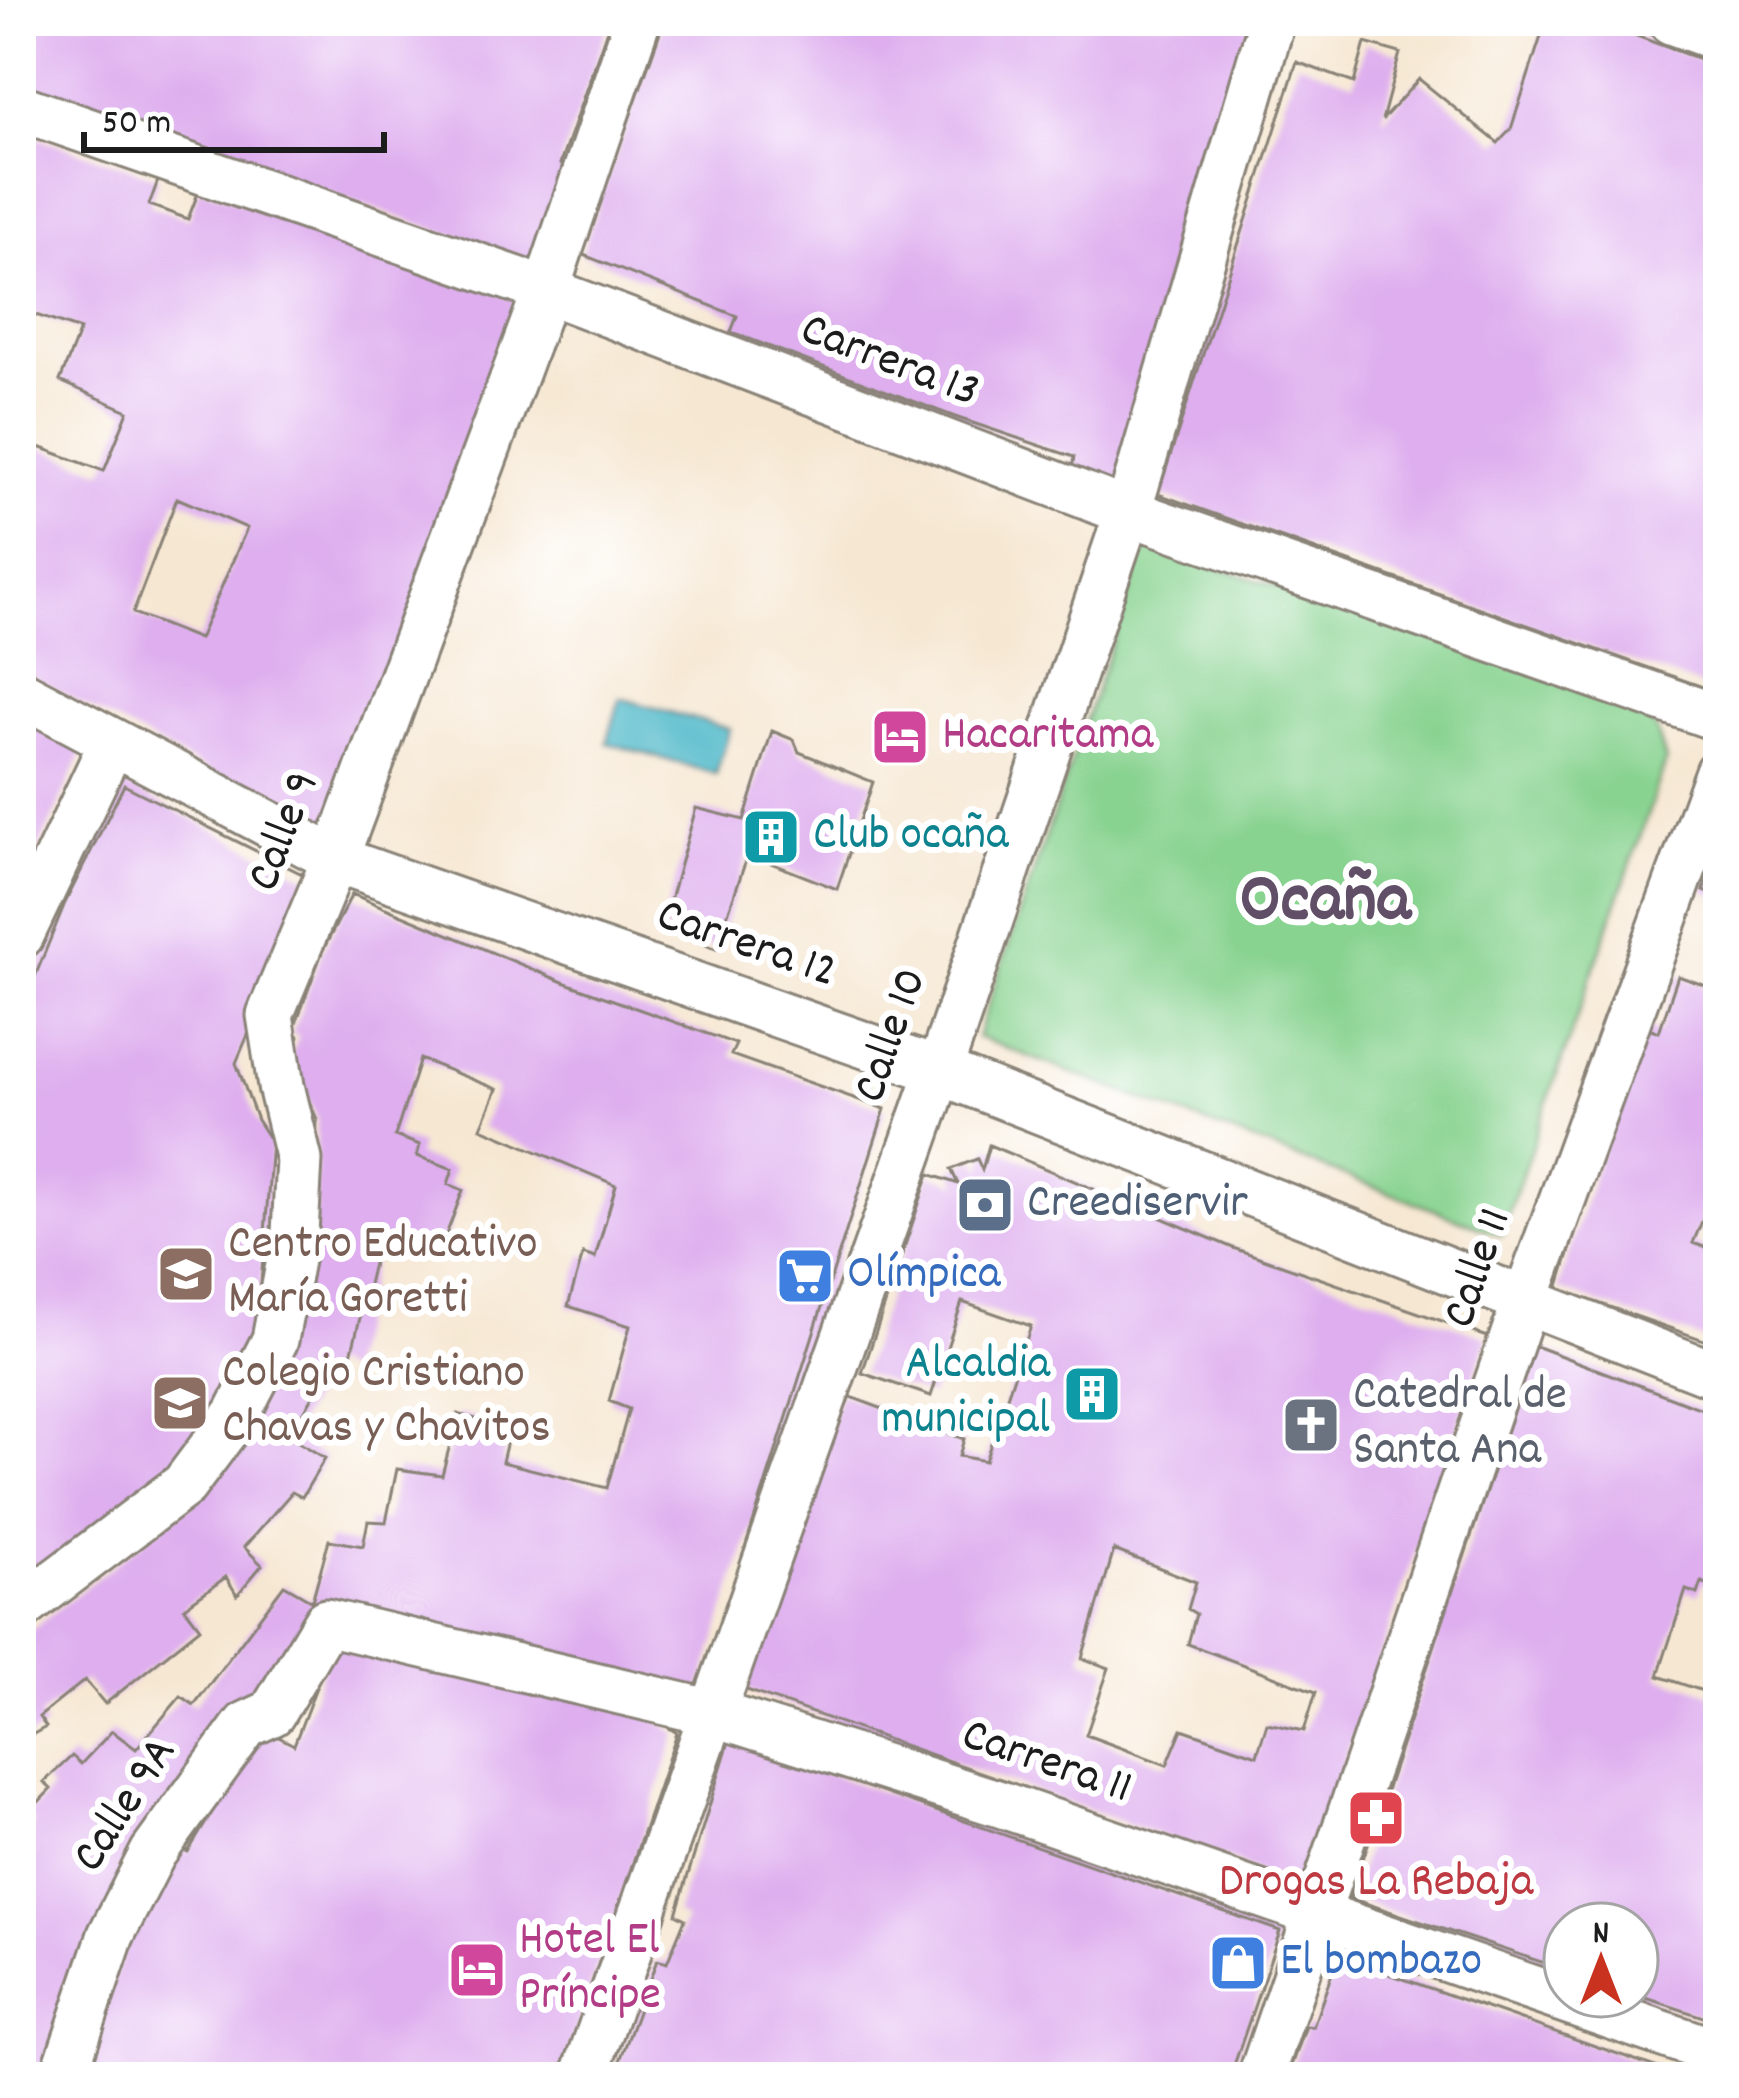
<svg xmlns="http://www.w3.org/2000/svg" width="1739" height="2098" viewBox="0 0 1739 2098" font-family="Dekko,sans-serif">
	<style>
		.green { fill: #88d390; stroke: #527856; stroke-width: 3 }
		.water { fill: #4bb7c8; stroke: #346a72; stroke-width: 3 }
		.building { fill: #deaeee; fill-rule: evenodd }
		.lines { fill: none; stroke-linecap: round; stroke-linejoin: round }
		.street-casing { stroke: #898277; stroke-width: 51 }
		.street { stroke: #fff; stroke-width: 45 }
		.labels { text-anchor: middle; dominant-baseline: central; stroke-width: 12; stroke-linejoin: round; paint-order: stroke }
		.street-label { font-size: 48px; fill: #1c1c1c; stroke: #fff }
		.hotel-label { font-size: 48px; fill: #b23c85; stroke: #fff; text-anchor: start }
		.culture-label { font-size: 48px; fill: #0d838f; stroke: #fff; text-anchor: start }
		.service-label { font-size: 48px; fill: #4e5e75; stroke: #fff; text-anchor: start }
		.education-label { font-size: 48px; fill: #785e54; stroke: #fff; text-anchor: start }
		.shop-label { font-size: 48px; fill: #366cbe; stroke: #fff; text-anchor: start }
		.worship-label { font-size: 48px; fill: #5b616d; stroke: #fff; text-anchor: start }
		.health-label { font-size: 48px; fill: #be3a42; stroke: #fff }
		.town-label { font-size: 72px; font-weight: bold; fill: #604f66; stroke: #fff }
	</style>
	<rect width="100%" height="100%" fill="#fff"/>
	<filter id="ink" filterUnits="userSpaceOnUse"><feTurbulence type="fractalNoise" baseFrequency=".00833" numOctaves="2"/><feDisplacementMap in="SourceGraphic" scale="24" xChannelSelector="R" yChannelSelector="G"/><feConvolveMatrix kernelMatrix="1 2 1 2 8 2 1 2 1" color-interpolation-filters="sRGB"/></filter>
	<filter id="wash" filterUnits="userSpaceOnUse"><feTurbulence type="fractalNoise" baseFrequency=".004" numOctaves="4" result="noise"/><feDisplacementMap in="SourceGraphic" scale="48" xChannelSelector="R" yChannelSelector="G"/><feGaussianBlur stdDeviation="2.7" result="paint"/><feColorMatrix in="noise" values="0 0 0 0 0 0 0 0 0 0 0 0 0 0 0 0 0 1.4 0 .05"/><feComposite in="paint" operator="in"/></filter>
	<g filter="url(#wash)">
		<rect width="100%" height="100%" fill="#f6e7d2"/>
		<path class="green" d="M1146 544 1628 701 1657 730 1666 762 1501 1235 977 1037Z"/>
		<path class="water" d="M620 698 730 729 716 774 607 743Z"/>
		<g id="blocks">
			<path class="building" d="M21 21H275L310 33 315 21H610L560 164 568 166 535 263 21 90Z
				M664 21H1251L1137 400 1145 405 1121 485 1072 469 1074 457 955 417 731 332 737 316 581 254Z
				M1546 21H1596L1718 66V677L1714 691 1158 494 1297 62 1354 83 1365 43 1400 53 1382 120 1419 79 1498 143 1511 129Z
				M21 132 159 178 149 205 188 219 200 188 517 300 456 498 334 839 21 671V383L36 388 23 441 104 471 128 411 60 381 80 330 21 310ZM177 498 247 528 199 639 133 613Z
				M21 717 83 751 21 888Z
				M772 731 794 740 799 752 873 782 837 889 748 854 716 949 662 928 696 808 744 820Z
				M124 785 314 880 236 1063 257 1120 272 1143 255 1360 232 1409 156 1482 21 1590V1011L65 903Z
				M1717 848H1718V896L1704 891Z
				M352 894 563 982 736 1044 731 1055 885 1109 698 1696 321 1612 240 1724 52 2077H21V1923L29 1905 21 1887V1843L34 1824 27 1814 51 1789 44 1782 72 1756 81 1764 112 1731 136 1749 181 1696 194 1705 284 1585 312 1601 329 1540 363 1546 368 1521 386 1522 397 1469 442 1475 458 1414 510 1428 502 1462 607 1488 629 1409 609 1401 630 1326 568 1306 583 1254 595 1258 616 1185 481 1128 497 1089 420 1059 395 1136 420 1145 417 1156 453 1169 448 1184 463 1190 440 1251H376L347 1372 331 1364 290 1437 325 1458 302 1497 292 1492 244 1547 262 1565 237 1595 226 1577 184 1607 200 1628 105 1704 85 1680 39 1717 46 1727 21 1741V1638L207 1491 315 1211 317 1119 290 1058 299 1036 292 1034 322 952Z
				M1678 976 1718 990V1213L1707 1209 1693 1243 1718 1252V1345L1558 1289 1595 1169 1646 1027 1659 1032Z
				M989 1145 1233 1248 1488 1337 1299 1895 1236 1862 744 1689 840 1393 964 1439 959 1456 985 1461 1031 1326 962 1302 931 1396 862 1373 929 1174 958 1184 951 1169 977 1159 982 1170ZM1114 1550 1196 1582 1188 1609 1196 1614 1188 1644 1316 1692 1304 1731 1267 1723 1257 1755 1182 1729 1167 1765 1086 1735 1109 1668 1082 1658Z
				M1535 1346 1718 1415V1577L1713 1575 1709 1585 1702 1582 1698 1594 1686 1590 1658 1676 1718 1696V2022L1637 1995V1924H1565V1970L1350 1898Z
				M334 1640 649 1715 677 1733 560 2077H81L124 1948 149 1902 153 1905 180 1849 188 1852 263 1729 294 1745Z
				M731 1735 792 1761 1280 1931 1230 2077H614L657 1960 667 1963 685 1919 676 1914Z
				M1338 1956 1681 2076V2077H1288L1306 2026 1313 2027Z"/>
		</g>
	</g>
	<g filter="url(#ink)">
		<use href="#blocks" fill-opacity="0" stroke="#898277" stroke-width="3"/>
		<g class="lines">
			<defs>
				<path id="street" d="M1671 21 1718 38
					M21 108 546 290 1128 512 1718 718
					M21 693 335 859 939 1071 1718 1376
					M21 935 112 743
					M21 1608 184 1485 237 1414 275 1340 295 1233 299 1160 281 1086 270 1015 335 859 546 290 637 21
					M63 2077 111 1935 153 1853 246 1725 272 1713 326 1622 713 1713 1000 1804 1718 2053
					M584 2077 939 1071 1128 512 1272 21
					M1261 2077 1525 1302 1718 772"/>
			</defs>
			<use href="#street" class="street-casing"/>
			<use href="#street" class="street"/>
		</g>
	</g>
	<defs>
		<symbol id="hotel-square" viewBox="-11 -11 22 22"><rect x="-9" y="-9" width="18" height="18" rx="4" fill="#d1479c" stroke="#fff"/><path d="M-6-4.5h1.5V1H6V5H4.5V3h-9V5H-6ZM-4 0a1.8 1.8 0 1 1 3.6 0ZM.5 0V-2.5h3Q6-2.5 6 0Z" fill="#fff"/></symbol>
		<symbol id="building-square" viewBox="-11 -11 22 22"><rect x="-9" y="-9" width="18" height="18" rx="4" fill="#0f9aa8" stroke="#fff"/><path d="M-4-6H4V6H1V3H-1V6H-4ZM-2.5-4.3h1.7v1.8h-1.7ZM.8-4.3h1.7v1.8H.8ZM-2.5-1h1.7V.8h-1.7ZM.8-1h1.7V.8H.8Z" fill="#fff"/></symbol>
		<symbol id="bank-square" viewBox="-11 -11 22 22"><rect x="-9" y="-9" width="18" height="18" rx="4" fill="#5c6f8a" stroke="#fff"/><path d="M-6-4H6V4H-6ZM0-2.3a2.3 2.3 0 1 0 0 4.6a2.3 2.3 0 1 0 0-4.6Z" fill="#fff"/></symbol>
		<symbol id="school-square" viewBox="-11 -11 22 22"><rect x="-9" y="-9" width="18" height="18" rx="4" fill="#8d6e63" stroke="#fff"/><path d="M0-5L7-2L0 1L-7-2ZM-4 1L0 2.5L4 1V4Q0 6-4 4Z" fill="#fff"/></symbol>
		<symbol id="supermarket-square" viewBox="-11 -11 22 22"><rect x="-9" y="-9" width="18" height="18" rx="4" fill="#3f7fe0" stroke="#fff"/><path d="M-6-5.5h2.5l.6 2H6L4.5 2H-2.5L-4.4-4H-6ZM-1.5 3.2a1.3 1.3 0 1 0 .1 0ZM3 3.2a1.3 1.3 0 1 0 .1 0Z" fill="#fff"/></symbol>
		<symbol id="church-square" viewBox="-11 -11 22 22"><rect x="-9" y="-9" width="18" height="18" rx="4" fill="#6b7280" stroke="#fff"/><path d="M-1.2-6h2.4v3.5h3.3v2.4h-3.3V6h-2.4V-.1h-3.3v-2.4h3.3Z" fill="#fff"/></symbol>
		<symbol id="pharmacy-square" viewBox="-11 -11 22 22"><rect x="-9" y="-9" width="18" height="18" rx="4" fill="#e0444e" stroke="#fff"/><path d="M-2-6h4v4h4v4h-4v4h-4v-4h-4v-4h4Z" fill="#fff"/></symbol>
		<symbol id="shop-square" viewBox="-11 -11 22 22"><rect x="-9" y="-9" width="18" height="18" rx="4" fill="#3f7fe0" stroke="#fff"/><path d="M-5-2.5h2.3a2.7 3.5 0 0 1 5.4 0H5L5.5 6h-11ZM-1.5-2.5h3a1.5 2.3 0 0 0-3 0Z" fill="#fff"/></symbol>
	</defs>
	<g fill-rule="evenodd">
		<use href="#hotel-square" x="867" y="704" width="66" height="66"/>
		<use href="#building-square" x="738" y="804" width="66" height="66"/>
		<use href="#bank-square" x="952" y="1172" width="66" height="66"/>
		<use href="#school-square" x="153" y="1241" width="66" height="66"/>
		<use href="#supermarket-square" x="772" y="1243" width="66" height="66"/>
		<use href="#building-square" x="1059" y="1361" width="66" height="66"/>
		<use href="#school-square" x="147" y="1370" width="66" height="66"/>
		<use href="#church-square" x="1278" y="1392" width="66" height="66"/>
		<use href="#pharmacy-square" x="1343" y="1785" width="66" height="66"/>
		<use href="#shop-square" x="1205" y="1930" width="66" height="66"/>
		<use href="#hotel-square" x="444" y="1937" width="66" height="66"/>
	</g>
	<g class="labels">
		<g class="street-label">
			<text transform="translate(889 363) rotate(21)">Carrera 13</text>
			<text transform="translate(286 832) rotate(-69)">Calle 9</text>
			<text transform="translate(746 946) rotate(19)">Carrera 12</text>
			<text transform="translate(893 1036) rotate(-71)">Calle 10</text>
			<text transform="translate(1480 1269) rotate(-71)">Calle 11</text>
			<text transform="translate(1046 1764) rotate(19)">Carrera 11</text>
			<text transform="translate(127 1806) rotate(-57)">Calle 9A</text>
		</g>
		<g class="hotel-label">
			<text x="942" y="737">Hacaritama</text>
			<text x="519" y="1942">Hotel El<tspan x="519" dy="55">Príncipe</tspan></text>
		</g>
		<g class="culture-label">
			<text x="813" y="837">Club ocaña</text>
			<text x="1050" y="1366" text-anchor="end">Alcaldia<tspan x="1050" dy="55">municipal</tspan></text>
		</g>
		<g class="service-label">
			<text x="1027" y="1205">Creediservir</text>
		</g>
		<g class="education-label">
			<text x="228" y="1246">Centro Educativo<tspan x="228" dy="55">María Goretti</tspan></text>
			<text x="222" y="1375">Colegio Cristiano<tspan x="222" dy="55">Chavas y Chavitos</tspan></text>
		</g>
		<g class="shop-label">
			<text x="847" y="1276">Olímpica</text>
			<text x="1280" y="1963">El bombazo</text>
		</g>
		<g class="worship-label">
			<text x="1353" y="1397">Catedral de<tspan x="1353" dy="55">Santa Ana</tspan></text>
		</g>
		<g class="health-label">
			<text x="1376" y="1884">Drogas La Rebaja</text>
		</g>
		<g class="town-label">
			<text x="1325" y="903">Ocaña</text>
		</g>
	</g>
	<rect width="1739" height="2098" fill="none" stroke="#fff" stroke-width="72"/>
	<g transform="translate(1601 1960)"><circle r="57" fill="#ffffff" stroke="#a4a4a4" stroke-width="3"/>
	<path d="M0-9L21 45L0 30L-21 45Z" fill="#c8321e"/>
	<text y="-18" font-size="33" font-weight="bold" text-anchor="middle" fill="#1c1c1c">N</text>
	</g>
	<path d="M84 132v18h300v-18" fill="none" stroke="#1c1c1c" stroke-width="6"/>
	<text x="102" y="132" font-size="36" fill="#1c1c1c" stroke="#ffffff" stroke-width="9" paint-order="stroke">50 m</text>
</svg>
